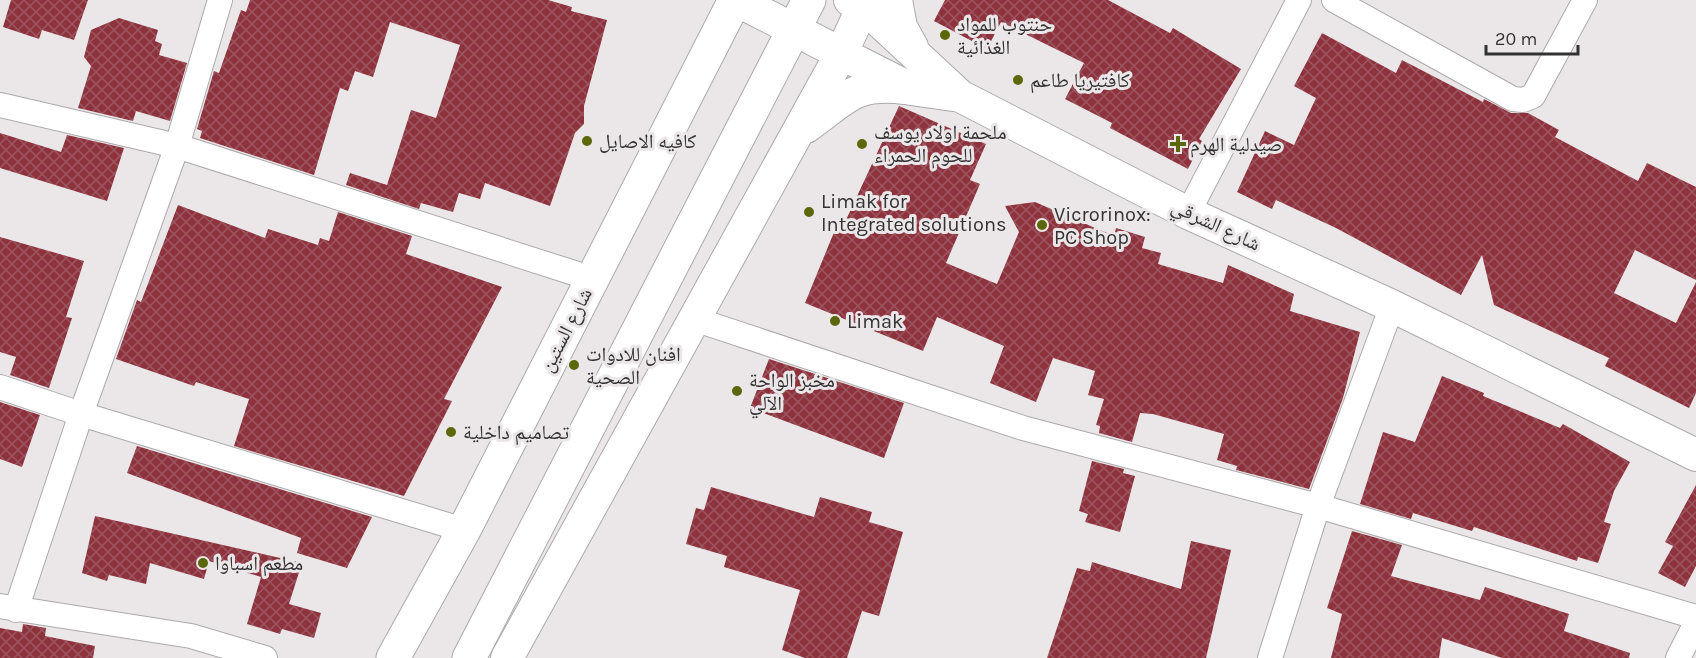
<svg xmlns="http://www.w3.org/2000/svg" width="1696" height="658" viewBox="0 0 1696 658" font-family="Karla,'Noto Naskh Arabic',sans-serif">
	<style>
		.building { fill: url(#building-cross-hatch) }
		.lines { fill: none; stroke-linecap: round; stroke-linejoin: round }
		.minor-casing { stroke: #ada9ab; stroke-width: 26 }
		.tertiary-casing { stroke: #ada9ab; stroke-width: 34 }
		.secondary-casing { stroke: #ada9ab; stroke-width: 35 }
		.minor { stroke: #fff; stroke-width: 24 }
		.tertiary { stroke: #fff; stroke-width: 32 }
		.secondary { stroke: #fff; stroke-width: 33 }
		.poi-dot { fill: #5c670a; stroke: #ebe7e8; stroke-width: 2 }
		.labels { text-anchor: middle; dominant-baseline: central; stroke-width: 6; stroke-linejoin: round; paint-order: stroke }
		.poi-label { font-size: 20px; fill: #333132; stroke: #ebe7e8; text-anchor: start }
		.street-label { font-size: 20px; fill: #333132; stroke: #ebe7e8 }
	</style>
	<defs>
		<pattern id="building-cross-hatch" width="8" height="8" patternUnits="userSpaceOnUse" patternTransform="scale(1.5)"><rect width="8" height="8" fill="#8e333e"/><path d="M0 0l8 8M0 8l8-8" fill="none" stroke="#9b565f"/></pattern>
	</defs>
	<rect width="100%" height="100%" fill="#ebe7e8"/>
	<path class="building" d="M11 0H88L74 40 42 30 39 39 3 27Z
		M250 0H548L572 7 571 11 607 20 584 106V124L575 133 550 206 485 183 480 199 459 193 453 212 421 203 419 209 346 185 350 173 387 185 411 110 436 118 460 45 390 22 373 77 355 71 348 91 340 88 314 175 200 138 202 131 197 129 214 71 219 73 241 10 246 12Z
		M945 0H1108L1170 33 1173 28 1241 69 1199 139 1202 141 1188 169 1110 128 1112 123 1065 99 1084 63 1001 22 987 49 934 21Z
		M119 18 158 30 155 41 162 44 159 55 187 63 170 121 136 111 133 121 78 108 91 66 84 57 91 30Z
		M1322 33 1396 73 1402 60 1483 102 1484 99 1511 113H1528L1559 130 1555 137 1638 181 1647 163 1696 187V280L1635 250 1614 293 1676 323 1696 282V393L1689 408 1605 366 1609 358 1494 305 1482 255 1461 295 1336 228 1276 200 1272 209 1237 192 1265 131 1294 145 1316 98 1294 86Z
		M899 106 986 144 970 180 980 184 946 263 997 284 1019 232 1005 206 1035 202 1114 236 1116 228 1145 237 1142 248 1161 253 1158 264 1223 283 1228 265 1294 294 1290 311 1360 332 1343 398 1309 489 1236 470 1237 466 1217 460 1224 434 1153 414 1140 413 1132 442 1099 433 1100 426 1096 425 1104 399 1088 395 1095 371 1053 358 1036 402 990 383 1004 346 937 317 923 351 805 303 839 220 845 222Z
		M0 133 61 152 67 135 124 148 107 201 0 168Z
		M178 205 265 238 268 229 318 245 320 238 329 241 338 212 412 236 406 254 502 287 444 399 452 401 404 496 234 446 249 399 196 382 194 386 116 359 137 300 141 302Z
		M0 237 84 261 66 317 72 318 49 388 10 375 16 357 0 352Z
		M769 359 904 403 884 458 750 408Z
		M1442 376 1484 393 1483 396 1560 428 1563 424 1630 462 1614 491 1604 522 1611 524 1598 563 1578 557 1577 561 1474 527 1472 531 1413 513 1411 519 1360 504 1383 432 1415 442Z
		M0 402 40 415 22 467 0 459Z
		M137 446 372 517 347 568 297 553 301 538 127 473Z
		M1092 461 1124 469 1123 473 1135 476 1120 532 1085 522 1088 514 1079 511Z
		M1696 485V566L1685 587 1658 573 1673 546 1665 542Z
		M711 487 814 517 820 497 872 512 869 522 903 532 879 616 862 611 847 658H805L782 650 800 590 724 567 727 556 686 544 696 508 704 510Z
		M95 516 302 563 289 604 321 613 314 638 282 629 280 634 247 624 261 577 209 561 204 579 150 563 146 584 109 575 107 581 82 573Z
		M1352 531 1402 545 1391 576 1480 600 1485 587 1569 614 1564 631 1630 653 1629 658H1502L1442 638 1439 658H1331L1342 614 1327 608Z
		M1191 541 1231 550 1206 658H1047L1077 568 1090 571 1092 562 1181 589Z
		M23 624 46 628 45 636 95 646 93 658H0V628L22 632Z"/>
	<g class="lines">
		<defs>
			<path id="minor" d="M1334 0 1513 99 1523 100 1533 96 1585 0
				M0 105 177 146 593 279
				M1188 213 1299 0
				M694 319 1023 428 1318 506 1696 617
				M0 387 81 414 464 530
				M0 606 191 636 265 658
				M16 610 81 414 177 146 220 0
				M1270 658 1318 506 1392 306
				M1678 658 1696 623"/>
			<path id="tertiary" d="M736 0 911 89 960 96 1188 213 1392 306 1696 455
				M850 0 863 6 960 96
				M896 0 901 27 912 47
				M806 127C846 99 852 82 905 88
				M507 658 842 52 866 0"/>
			<path id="secondary" d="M393 658 464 530 735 0
				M469 658 809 0"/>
		</defs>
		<use href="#minor" class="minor-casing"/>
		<use href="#tertiary" class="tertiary-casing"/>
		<use href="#secondary" class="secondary-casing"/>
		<use href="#minor" class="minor"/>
		<use href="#tertiary" class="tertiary"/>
		<use href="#secondary" class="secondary"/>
	</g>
	<g class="poi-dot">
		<circle cx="945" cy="35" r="6"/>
		<circle cx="1018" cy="80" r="6"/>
		<circle cx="587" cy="141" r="6"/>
		<circle cx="862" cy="144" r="6"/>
		<path d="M1175 135h6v6h6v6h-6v6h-6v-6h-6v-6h6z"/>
		<circle cx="809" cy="212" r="6"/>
		<circle cx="1042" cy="225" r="6"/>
		<circle cx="835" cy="321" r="6"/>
		<circle cx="574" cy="365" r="6"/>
		<circle cx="737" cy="391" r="6"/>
		<circle cx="451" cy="432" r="6"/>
		<circle cx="203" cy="563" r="6"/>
	</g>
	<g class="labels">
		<g class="poi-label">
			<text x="957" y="24">حنتوب للمواد<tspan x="957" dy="23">الغذائية</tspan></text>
			<text x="1030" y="80">كافتيريا طاعم</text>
			<text x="874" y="132">ملحمة اولاد يوسف<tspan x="874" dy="23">للحوم الحمراء</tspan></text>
			<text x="599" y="141">كافيه الاصايل</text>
			<text x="1190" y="144">صيدلية الهرم</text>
			<text x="821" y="201">Limak for<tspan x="821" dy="23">Integrated solutions</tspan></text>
			<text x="1054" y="214">Vicrorinox:<tspan x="1054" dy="23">PC Shop</tspan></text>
			<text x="847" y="321">Limak</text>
			<text x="586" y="354">افنان للادوات<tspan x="586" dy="23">الصحية</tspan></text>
			<text x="749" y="380">مخبز الواحة<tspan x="749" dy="23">الآلي</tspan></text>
			<text x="463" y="432">تصاميم داخلية</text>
			<text x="215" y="563">مطعم اسباوا</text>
		</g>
		<g class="street-label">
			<text transform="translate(1216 225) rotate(25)">شارع الشرقي</text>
			<text transform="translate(566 330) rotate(-63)">شارع الستين</text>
		</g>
	</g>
	<path d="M1486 45v9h92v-9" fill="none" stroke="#333132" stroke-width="3"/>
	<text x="1495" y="45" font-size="18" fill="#333132" stroke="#ebe7e8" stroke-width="4.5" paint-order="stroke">20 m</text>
</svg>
